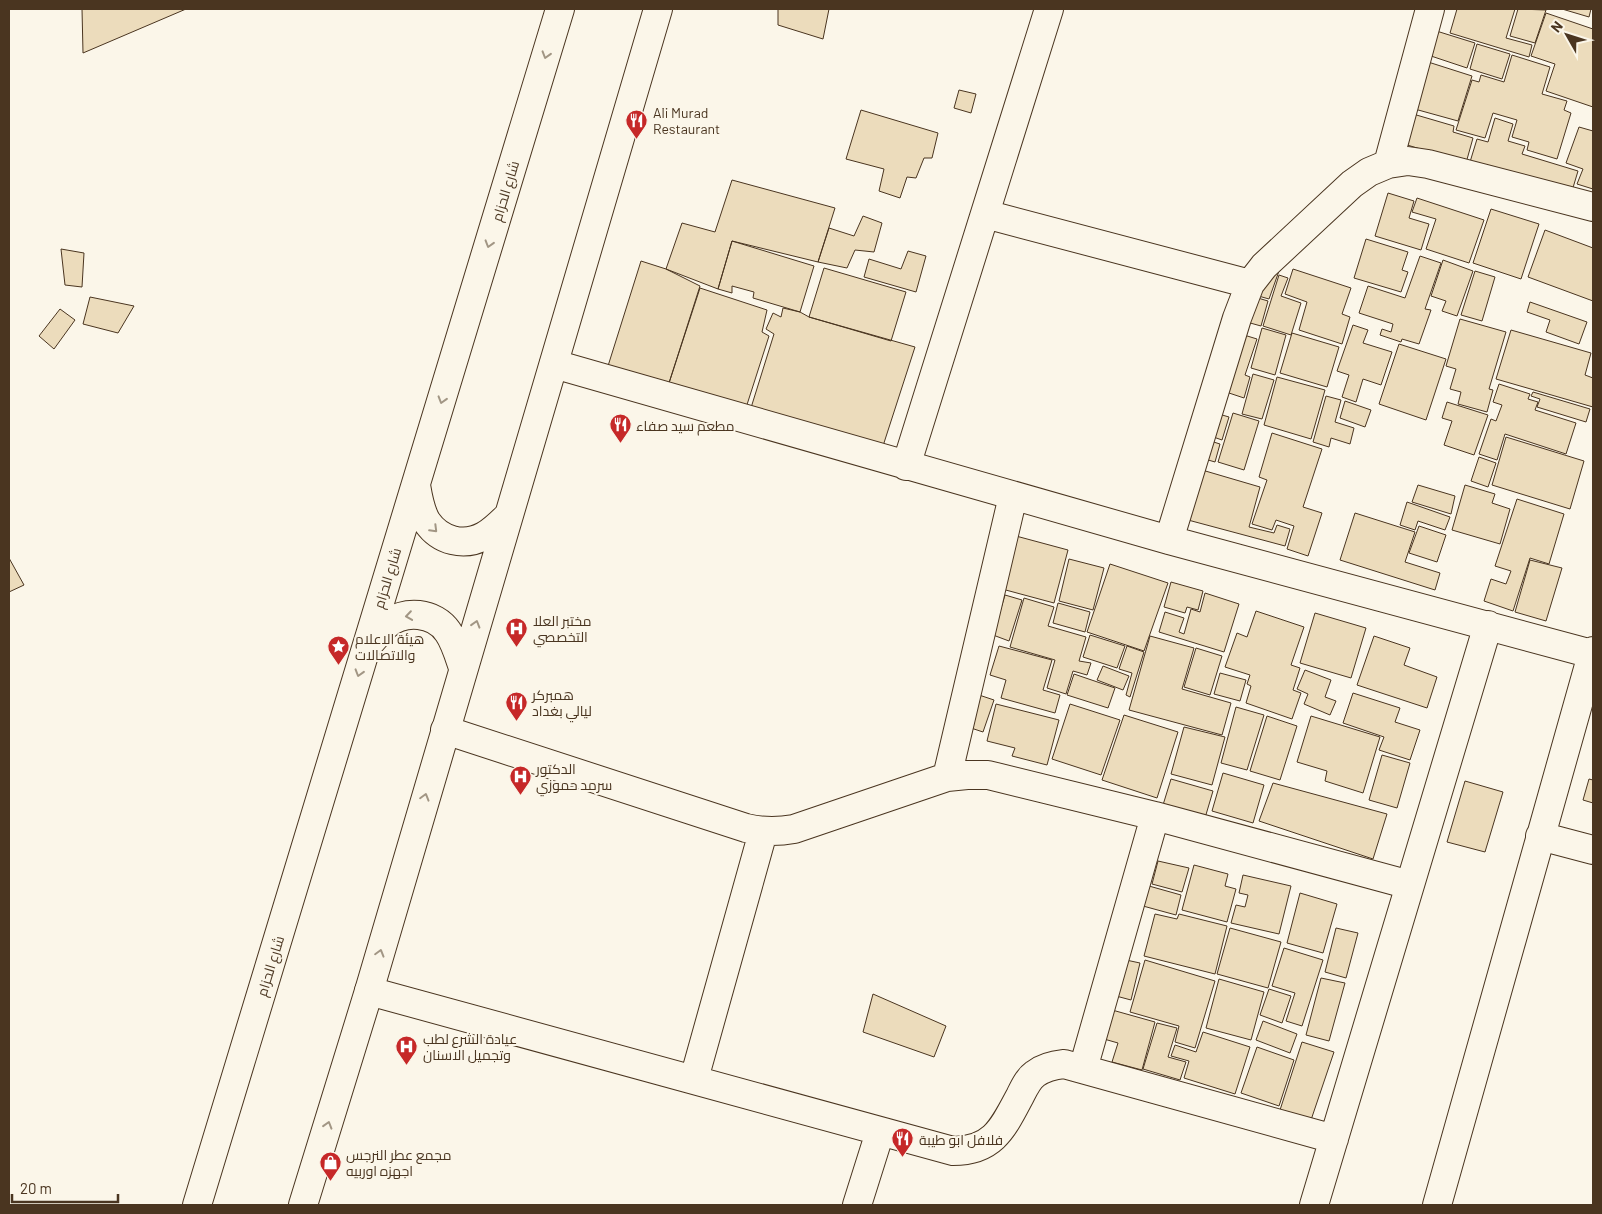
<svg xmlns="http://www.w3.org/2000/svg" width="1602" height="1214" viewBox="0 0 1602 1214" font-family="Barlow,Cairo,sans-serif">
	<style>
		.building { fill: #ecdcbc; stroke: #4a3520 }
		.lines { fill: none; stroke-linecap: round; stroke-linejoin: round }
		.minor-casing { stroke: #4a3520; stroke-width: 30 }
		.major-casing { stroke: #4a3520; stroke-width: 30 }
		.minor { stroke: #fbf6e9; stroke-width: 28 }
		.major { stroke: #fbf6e9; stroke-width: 28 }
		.oneway { stroke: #a29684 }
		.labels { text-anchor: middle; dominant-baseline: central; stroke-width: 4; stroke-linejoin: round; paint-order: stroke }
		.poi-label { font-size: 14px; fill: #4a3520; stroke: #fbf6e9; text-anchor: start }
		.street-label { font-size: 14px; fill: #4a3520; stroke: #fbf6e9 }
	</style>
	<rect width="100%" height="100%" fill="#fbf6e9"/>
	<path class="building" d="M82 9H186L83 53Z
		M778 9H829L823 39 778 25Z
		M1457 9H1515L1506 38 1532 45 1529 57 1450 33Z
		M1518 9 1546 10 1535 43 1510 36Z
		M1562 9H1591L1589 17Z
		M1546 13 1593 29V107L1546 91 1555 64 1531 56Z
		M1430 29 1475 43 1467 68 1422 53Z
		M1477 44 1510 54 1502 79 1470 69Z
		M1512 55 1550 67 1542 94 1567 101 1564 110 1571 113 1557 159 1527 150 1529 142 1512 137 1517 120 1493 113 1485 138 1456 130 1472 80 1479 82 1481 75 1504 82Z
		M1425 61 1472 76 1458 121 1411 108Z
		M959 90 976 94 971 113 954 108Z
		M861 110 938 133 932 158H924L916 178 907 177 900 198 879 191 884 169 846 159Z
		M1413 114 1454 126 1453 132 1473 138 1466 163 1404 144Z
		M1495 118 1513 124 1508 141 1525 146 1522 154 1578 171 1572 191 1470 162 1477 139 1488 142Z
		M1579 127 1593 131V189L1577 184 1583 169 1566 163Z
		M732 180 835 208 818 262 732 241 718 289 666 269 682 223 715 232Z
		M1388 193 1414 201 1409 218 1429 224 1421 250 1375 236Z
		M1417 198 1484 220 1469 263 1426 249 1436 219 1412 212Z
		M1491 209 1539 224 1521 279 1473 263Z
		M863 216 882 223 874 252 855 250 847 268 818 262 829 228 854 236Z
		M1545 230 1593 248V301L1528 277Z
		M1366 239 1408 252 1402 270 1408 272 1401 292 1354 278Z
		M732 241 814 266 800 312 753 298 754 292 732 286V293L718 289Z
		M61 249 84 253 82 287 65 285Z
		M908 251 926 256 916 292 864 277 869 259 901 269Z
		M1420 256 1441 263 1425 309 1431 310 1419 344 1402 339 1401 342 1380 335 1382 329 1391 332 1393 324 1359 313 1368 286 1405 298Z
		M1443 260 1473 271 1457 316 1442 311 1446 301 1431 296Z
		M641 261 666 269 700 286 669 383 608 366Z
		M1264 266 1279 271 1269 299 1255 295Z
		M824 268 906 292 891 341 809 317Z
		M1293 269 1351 288 1342 314 1350 317 1342 344 1299 330 1307 302 1285 294Z
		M1475 271 1495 277 1482 321 1461 315Z
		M1279 275 1288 278 1281 296 1301 303 1291 335 1263 326Z
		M700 288 767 310 762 332 769 336 744 414 669 383Z
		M1251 296 1268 301 1261 326 1243 321Z
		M90 297 134 306 118 333 83 324Z
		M1530 302 1587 322 1579 344 1546 332 1550 320 1527 312Z
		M783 308 800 312 809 317 915 347 882 449 750 411 774 334 766 329 773 313 781 317Z
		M60 309 75 320 54 349 39 336Z
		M1460 319 1506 332 1489 389 1493 390 1487 412 1458 404 1461 392 1450 389 1456 369 1446 366Z
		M1353 325 1368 330 1363 343 1392 352 1381 385 1363 379 1356 402 1342 397 1349 375 1337 371Z
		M1262 328 1286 335 1275 375 1251 368Z
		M1511 330 1591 353 1585 375 1593 378V407L1496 379Z
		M1292 333 1339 347 1327 387 1280 373Z
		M1244 335 1257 339 1245 375 1250 377 1244 398 1226 392Z
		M1399 344 1446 359 1426 420 1379 404Z
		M1253 374 1274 380 1262 419 1242 414Z
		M1277 377 1325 390 1311 439 1264 425Z
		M1499 384 1530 394 1528 399 1538 402 1535 410 1576 423 1566 454 1505 434 1497 460 1479 454 1491 419 1496 421 1502 405 1493 402Z
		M1533 392 1590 409 1586 422 1537 407 1540 399 1531 396Z
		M1326 396 1341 400 1335 422 1354 428 1350 444 1331 438 1329 447 1313 442Z
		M1345 401 1371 410 1365 427 1340 418Z
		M1447 402 1488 415 1474 455 1444 445 1452 421 1442 418Z
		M1212 412 1229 417 1222 440 1205 434Z
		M1233 413 1259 421 1244 470 1218 462Z
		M1272 433 1322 449 1303 507 1322 513 1308 556 1287 549 1294 526 1276 520 1272 530 1252 524 1267 480 1259 477Z
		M1506 437 1584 461 1570 509 1492 485Z
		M1204 439 1220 444 1215 462 1198 457Z
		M1479 457 1496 463 1488 487 1471 481Z
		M1202 470 1260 487 1249 527 1274 533 1277 525 1290 529 1285 546 1188 520Z
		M1418 485 1455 496 1451 514 1412 502Z
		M1465 485 1495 494 1492 503 1510 509 1500 544 1452 530Z
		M1517 499 1564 514 1549 564 1530 558 1513 611 1484 601 1491 579 1506 584 1511 571 1495 566Z
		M1407 502 1450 517 1445 530 1418 521 1415 530 1400 525Z
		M1355 513 1415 532 1405 562 1440 573 1435 590 1340 560Z
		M1419 526 1446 535 1437 562 1409 553Z
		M1016 536 1068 550 1054 603 1002 589Z
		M9 558 24 585 9 592Z
		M1069 559 1104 568 1093 610 1059 601Z
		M1530 560 1562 568 1546 621 1515 612Z
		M1110 564 1168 583 1144 651 1087 632Z
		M1171 582 1203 591 1198 610 1187 607 1185 613 1164 607Z
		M1205 593 1239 604 1224 652 1159 632 1165 612 1184 618 1179 632 1184 634 1191 609 1200 612Z
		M1005 595 1022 600 1009 641 993 635Z
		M1024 598 1054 607 1048 626 1086 637 1079 661 1091 663 1087 675 1073 671 1066 694 1047 688 1055 660 1010 647Z
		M1058 603 1090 612 1085 632 1053 623Z
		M1256 611 1304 627 1291 665 1300 668 1293 690 1301 693 1292 719 1246 703 1251 686 1247 684 1250 675 1225 667 1237 633 1247 637Z
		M1315 613 1366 628 1351 678 1300 663Z
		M1090 635 1125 646 1117 668 1083 657Z
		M1150 636 1194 648 1182 689 1231 703 1222 735 1129 710Z
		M1374 636 1410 648 1404 665 1437 677 1427 708 1357 685Z
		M999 646 1052 660 1043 690 1060 695 1055 713 1001 698 1006 680 990 675Z
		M1127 646 1144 652 1130 697 1126 695 1132 673 1119 669Z
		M1196 648 1222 656 1210 695 1184 687Z
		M1103 666 1129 676 1123 690 1097 680Z
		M1305 670 1331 680 1325 697 1336 701 1330 715 1304 704 1308 694 1297 689Z
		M1220 673 1246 680 1240 701 1214 694Z
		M1074 674 1115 688 1108 708 1067 695Z
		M1353 693 1400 708 1395 722 1420 730 1410 760 1379 750 1384 737 1343 723Z
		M979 695 994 700 983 732 968 727Z
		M996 704 1059 720 1047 765 1012 756 1015 748 987 741Z
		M1070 704 1120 720 1101 775 1052 759Z
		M1236 707 1264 715 1247 770 1221 763Z
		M1124 715 1178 732 1157 798 1102 780Z
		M1267 716 1297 726 1280 780 1250 771Z
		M1311 716 1380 737 1363 793 1325 781 1327 771 1297 762Z
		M1184 727 1225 737 1212 785 1171 774Z
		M1382 755 1410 763 1397 808 1369 800Z
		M1223 773 1264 785 1253 823 1212 811Z
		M1171 779 1213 791 1205 818 1163 805Z
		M1589 779 1593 780V803L1583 800Z
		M1465 781 1503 792 1485 852 1447 842Z
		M1273 783 1387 814 1373 859 1259 821Z
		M1158 861 1189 868 1182 892 1152 884Z
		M1194 865 1228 874 1225 886 1236 889 1227 922 1182 910Z
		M1243 875 1291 886 1279 934 1231 923 1236 905 1245 907 1248 895 1239 893Z
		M1149 886 1181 895 1176 915 1143 906Z
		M1300 893 1337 904 1323 953 1287 943Z
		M1155 914 1177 919 1179 914 1227 926 1215 974 1144 956Z
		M1230 928 1281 942 1268 988 1217 974Z
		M1336 928 1358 933 1346 978 1325 972Z
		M1284 948 1323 960 1302 1026 1286 1021 1295 993 1272 986Z
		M1126 960 1140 963 1131 1000 1116 996Z
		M1145 960 1215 981 1195 1048 1175 1042 1179 1026 1130 1012Z
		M1321 978 1345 983 1329 1041 1306 1035Z
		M1219 979 1264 992 1251 1040 1206 1028Z
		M1269 989 1291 996 1282 1023 1260 1015Z
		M873 994 946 1026 934 1057 863 1032Z
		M1105 1008 1155 1022 1142 1070 1112 1062 1118 1043 1097 1037Z
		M1263 1021 1297 1034 1290 1053 1256 1040Z
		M1157 1023 1177 1028 1168 1057 1186 1062 1180 1080 1143 1069Z
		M1203 1032 1250 1047 1235 1094 1184 1078 1189 1061 1171 1056 1175 1045 1196 1052Z
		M1302 1042 1334 1052 1311 1120 1280 1110Z
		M1257 1047 1294 1060 1279 1106 1241 1093Z"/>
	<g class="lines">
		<defs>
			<path id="minor" d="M1388 164 1430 9
				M985 214 1250 284
				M554 364 1169 540 1592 654
				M906 466 1049 9
				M1169 540 1237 318 1250 284 1264 266 1352 184 1369 172 1388 164 1408 161 1428 164 1593 207
				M445 730 746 828C763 832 777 832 794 829L947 777 967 775H988L1155 816 1410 885
				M947 777 1013 496
				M1540 836 1593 850
				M369 991 953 1151C993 1151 1003 1128 1020 1096 1024 1088 1028 1079 1035 1074 1044 1067 1054 1065 1064 1064L1334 1139
				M1083 1069 1155 816
				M694 1079 763 832
				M857 1205 880 1132
				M1314 1205 1488 625
				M1437 1205 1593 651"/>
			<path id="major" d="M416 485C418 497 420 511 427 522 440 541 464 547 484 536 493 531 501 523 508 516
				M368 645C374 638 380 631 386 625 404 609 435 612 448 632 455 642 459 656 463 668
				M197 1205 560 9
				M303 1205 369 991 658 9"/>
		</defs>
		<use href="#minor" class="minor-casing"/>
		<use href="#major" class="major-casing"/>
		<use href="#minor" class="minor"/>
		<use href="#major" class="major"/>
	</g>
	<defs><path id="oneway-chevron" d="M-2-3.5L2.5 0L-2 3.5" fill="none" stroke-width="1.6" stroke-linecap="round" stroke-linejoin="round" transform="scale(1.25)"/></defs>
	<g class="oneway">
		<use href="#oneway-chevron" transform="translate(546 55) rotate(107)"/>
		<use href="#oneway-chevron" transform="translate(489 244) rotate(107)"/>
		<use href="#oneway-chevron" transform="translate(442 400) rotate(107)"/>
		<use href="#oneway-chevron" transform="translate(434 529) rotate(45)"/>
		<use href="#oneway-chevron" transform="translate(409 616) rotate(172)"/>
		<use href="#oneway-chevron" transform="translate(476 624) rotate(-73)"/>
		<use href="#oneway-chevron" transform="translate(359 673) rotate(107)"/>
		<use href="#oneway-chevron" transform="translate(425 797) rotate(-74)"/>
		<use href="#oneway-chevron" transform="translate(380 953) rotate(-74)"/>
		<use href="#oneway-chevron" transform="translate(328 1125) rotate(-73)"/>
	</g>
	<defs>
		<symbol id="restaurant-pin" viewBox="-11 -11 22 30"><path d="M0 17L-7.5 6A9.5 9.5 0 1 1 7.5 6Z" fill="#c62828" stroke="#fbf6e9"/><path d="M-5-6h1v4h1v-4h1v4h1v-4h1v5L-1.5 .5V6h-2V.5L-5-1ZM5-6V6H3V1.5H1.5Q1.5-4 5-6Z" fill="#fff"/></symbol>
		<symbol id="hospital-pin" viewBox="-11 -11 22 30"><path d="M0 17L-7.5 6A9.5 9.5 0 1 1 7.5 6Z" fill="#c62828" stroke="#fbf6e9"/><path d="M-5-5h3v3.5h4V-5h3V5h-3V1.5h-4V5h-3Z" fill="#fff"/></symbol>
		<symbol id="sight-pin" viewBox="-11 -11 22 30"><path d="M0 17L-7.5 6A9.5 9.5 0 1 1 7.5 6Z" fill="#c62828" stroke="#fbf6e9"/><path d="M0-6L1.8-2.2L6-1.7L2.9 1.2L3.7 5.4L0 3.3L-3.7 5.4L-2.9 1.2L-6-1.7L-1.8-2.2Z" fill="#fff"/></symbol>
		<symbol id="shop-pin" viewBox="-11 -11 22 30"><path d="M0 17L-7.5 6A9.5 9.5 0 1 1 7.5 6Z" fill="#c62828" stroke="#fbf6e9"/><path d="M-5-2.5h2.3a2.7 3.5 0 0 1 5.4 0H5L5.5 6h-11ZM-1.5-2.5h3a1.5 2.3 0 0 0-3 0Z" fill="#fff"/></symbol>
	</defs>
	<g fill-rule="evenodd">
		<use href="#restaurant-pin" x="624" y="108" width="25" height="34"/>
		<use href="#restaurant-pin" x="608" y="412" width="25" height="34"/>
		<use href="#hospital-pin" x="504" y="616" width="25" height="34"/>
		<use href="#sight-pin" x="326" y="634" width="25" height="34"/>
		<use href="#restaurant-pin" x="504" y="690" width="25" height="34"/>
		<use href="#hospital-pin" x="508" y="764" width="25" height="34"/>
		<use href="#hospital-pin" x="394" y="1034" width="25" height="34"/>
		<use href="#restaurant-pin" x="890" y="1126" width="25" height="34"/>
		<use href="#shop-pin" x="318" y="1150" width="25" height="34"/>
	</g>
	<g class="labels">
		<g class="poi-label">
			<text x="653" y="112">Ali Murad<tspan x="653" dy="16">Restaurant</tspan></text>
			<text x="636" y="425">مطعم سيد صفاء</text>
			<text x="533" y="620">مختبر العلا<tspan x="533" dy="16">التخصصي</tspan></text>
			<text x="355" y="638">هيئة الاعلام<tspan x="355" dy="16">والاتصالات</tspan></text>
			<text x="532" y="694">همبركر<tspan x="532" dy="16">ليالي بغداد</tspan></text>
			<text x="536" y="768">الدكتور<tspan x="536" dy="16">سرمد حموزي</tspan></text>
			<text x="423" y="1038">عيادة الشرع لطب<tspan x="423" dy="16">وتجميل الاسنان</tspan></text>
			<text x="919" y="1139">فلافل ابو طيبة</text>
			<text x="346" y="1154">مجمع عطر النرجس<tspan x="346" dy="16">اجهزه اوربيه</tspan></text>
		</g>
		<g class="street-label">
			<text transform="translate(505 191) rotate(-73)">شارع الحزام</text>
			<text transform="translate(387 578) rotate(-73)">شارع الحزام</text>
			<text transform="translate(270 966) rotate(-73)">شارع الحزام</text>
		</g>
	</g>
	<rect width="1602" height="1214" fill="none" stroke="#4a3520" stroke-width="20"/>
	<g transform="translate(1567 35) rotate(309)" stroke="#fbf6e9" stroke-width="4" paint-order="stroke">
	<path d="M0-4L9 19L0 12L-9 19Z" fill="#4a3520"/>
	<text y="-8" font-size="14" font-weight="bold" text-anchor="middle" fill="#4a3520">N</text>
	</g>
	<path d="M12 1194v8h106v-8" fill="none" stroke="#4a3520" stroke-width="2.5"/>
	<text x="20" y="1194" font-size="15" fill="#4a3520" stroke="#fbf6e9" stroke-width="4" paint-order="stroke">20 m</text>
</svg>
